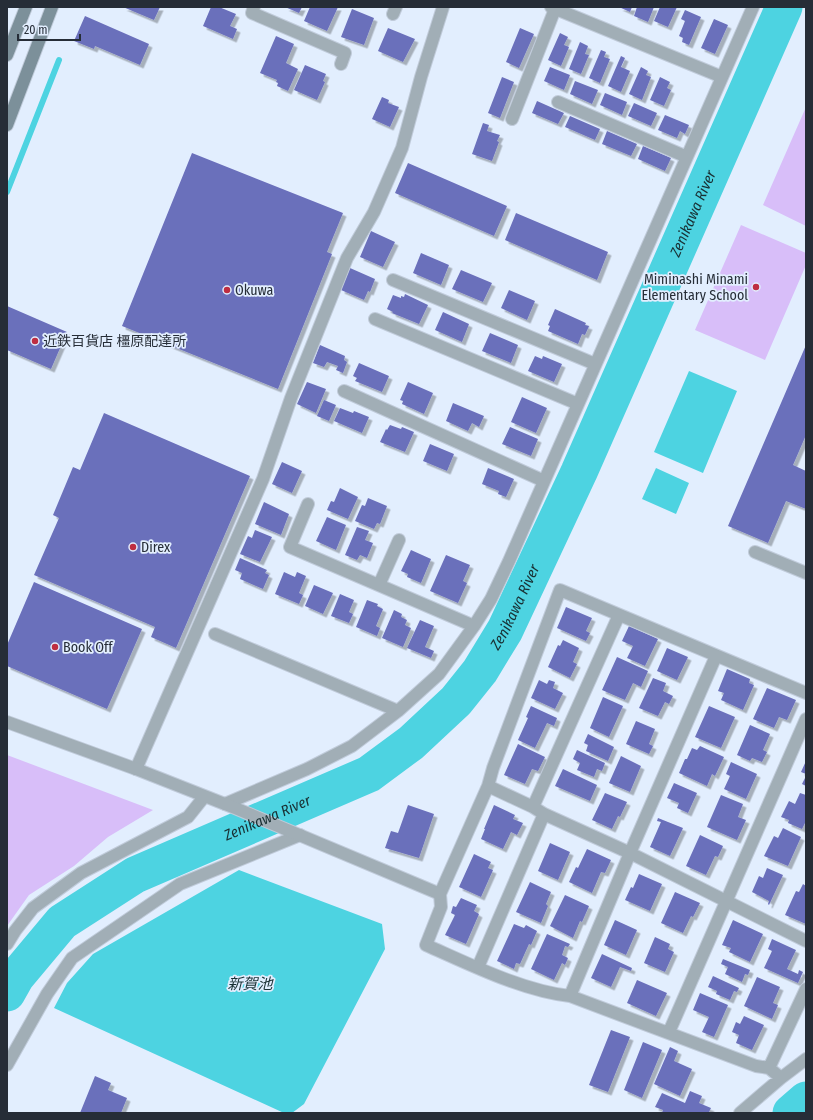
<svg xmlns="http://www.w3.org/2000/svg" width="813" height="1120" viewBox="0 0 813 1120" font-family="'Fira Sans Condensed','Noto Sans JP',sans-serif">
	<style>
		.green { fill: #d8bef9 }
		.water { fill: #4dd3e1 }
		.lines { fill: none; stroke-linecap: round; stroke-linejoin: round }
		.stream { stroke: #4dd3e1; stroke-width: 6 }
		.river { stroke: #4dd3e1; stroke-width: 37 }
		.building { fill: #6b6fbb; filter: url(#shadow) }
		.minor-casing { stroke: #c0cbda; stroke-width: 14 }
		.tertiary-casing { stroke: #c0cbda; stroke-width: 14 }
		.secondary-casing { stroke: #c0cbda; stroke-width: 14 }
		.minor { stroke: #a1aeb6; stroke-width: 12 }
		.tertiary { stroke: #a1aeb6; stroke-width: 12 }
		.secondary { stroke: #7c909a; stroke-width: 12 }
		.poi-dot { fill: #be2d41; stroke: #e2eefe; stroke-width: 1.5 }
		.labels { text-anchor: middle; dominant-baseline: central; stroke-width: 3.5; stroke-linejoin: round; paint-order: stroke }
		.poi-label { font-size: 14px; fill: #262d37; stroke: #e2eefe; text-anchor: start }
		.water-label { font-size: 15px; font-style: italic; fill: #193033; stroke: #e2eefe }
	</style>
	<defs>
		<filter id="shadow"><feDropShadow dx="3.5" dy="3.5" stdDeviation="0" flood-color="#0004"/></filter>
	</defs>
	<rect width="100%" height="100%" fill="#e2eefe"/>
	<path class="green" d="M806 107V226L763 205Z
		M741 225 806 253V265L765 360 695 330Z
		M7 755 153 810 108 837 74 866 29 895 7 926Z"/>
	<path class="water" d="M689 371 737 391 703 473 654 452Z
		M656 468 689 483 676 514 642 499Z
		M239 870 382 924 385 949 304 1104 292 1113H284L54 1008 67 983 93 954Z"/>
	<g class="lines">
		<path class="stream" d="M7 192 59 60
			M263 807 278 812"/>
		<g class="river">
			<path id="s1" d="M7 993 16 977 62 922 135 875 369 774 411 743 456 701 480 671 505 630 579 472 784 7"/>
			<path d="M791 1113 806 1100"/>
		</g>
	</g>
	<path class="building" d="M123 7H160L154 20Z
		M211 7H219L236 14 230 26 237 29 233 39 203 26Z
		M285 7H302L299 13Z
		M310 7H338L327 31 304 21Z
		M619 7H632L630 12Z
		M637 7H654L648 22 634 16Z
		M660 7H677L668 27 654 21Z
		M352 9 374 18 364 45 341 37Z
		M685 10 701 17 689 45 682 42 683 38 679 36 685 21 681 19Z
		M85 16 149 44 140 65 95 46 94 49 74 41Z
		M714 19 728 25 715 54 701 48Z
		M388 28 415 39 403 62 378 51Z
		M520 28 534 34 519 68 506 62Z
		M560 33 568 37 564 45 569 47 561 66 548 60Z
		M276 36 294 44 286 63 298 69 288 91 277 86 278 83 276 82 277 80 260 73Z
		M580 42 588 46 585 54 589 55 581 74 569 69Z
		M601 50 606 52 604 57 610 59 600 83 589 78Z
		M621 56 625 58 621 67 630 71 621 92 608 86Z
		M305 65 326 74 323 81 325 82 317 100 294 90Z
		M550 67 570 75 564 90 544 81Z
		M641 67 648 71 646 75 651 77 642 100 629 94Z
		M502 77 514 82 500 118 488 113Z
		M660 77 670 82 667 88 671 90 664 106 650 100Z
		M575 81 598 90 592 104 570 94Z
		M605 93 627 102 622 115 600 105Z
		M382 97 389 100 388 103 399 107 390 127 372 119Z
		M537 101 564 113 558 124 532 113Z
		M634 103 657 113 651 126 628 116Z
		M665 115 689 125 685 134 680 131 677 138 658 130Z
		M570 116 600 129 595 140 565 127Z
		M483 123 489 125 487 131 500 135 497 141 499 142 492 161 472 154Z
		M607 131 637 144 631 156 602 144Z
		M643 146 671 158 665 171 638 159Z
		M192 153 343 213 327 252 332 254 278 389 122 326Z
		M408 163 507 206 494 236 395 193Z
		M516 213 608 252 597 280 505 240Z
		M371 231 395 242 383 267 360 257Z
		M421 253 449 265 441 285 413 273Z
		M350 268 375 279 370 292 368 291 364 300 341 290Z
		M461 270 492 283 483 302 452 289Z
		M509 290 535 301 527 320 501 308Z
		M405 294 428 305 419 324 392 313 393 312 387 309 393 295 401 298V296L404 297Z
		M7 306 67 332 51 369 7 350Z
		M555 309 586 323 585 325 589 326 585 335 582 334 578 344 548 331 550 326 548 325Z
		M443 312 469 324 462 342 435 330Z
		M490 333 518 345 511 363 482 351Z
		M320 345 345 356 344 360 347 362 343 373 336 370 338 366 327 362 324 367 313 363Z
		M806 345V435L793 465 806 471V509L786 501 768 543 728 526Z
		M535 356 542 359 543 356 562 364 554 382 528 371Z
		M359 363 389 376 382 392 355 381 357 378 353 376Z
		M307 382 326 389 316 413 297 404Z
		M408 382 433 393 424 414 402 404 403 401 400 400Z
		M522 397 547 408 536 433 511 422Z
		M324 400 336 405 329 421 317 416Z
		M453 403 484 416 479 427 472 423 468 431 446 421Z
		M340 408 353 413 354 411 369 417 362 433 334 421Z
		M104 413 250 476 176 648 151 637 155 627 34 575 59 518 53 515 73 467 80 470Z
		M390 425 401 429 402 427 414 432 405 452 380 442 386 429 387 430Z
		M510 427 538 439 531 456 502 444Z
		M430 444 454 454 447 471 423 461Z
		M282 462 302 471 292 493 272 484Z
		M488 468 514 479 506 497 498 494 499 491 482 484Z
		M340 488 358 497 348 519 327 510 331 501 334 502Z
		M368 498 387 506 380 524 377 523 374 529 355 521 362 505 365 506Z
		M264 502 289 514 281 535 255 524Z
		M327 517 346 525 336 550 316 541Z
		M357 527 369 531 365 540 373 543 367 558 360 555 357 560 345 555Z
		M255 530 272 537 260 562 240 554 248 536 252 538Z
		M411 550 431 559 421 583 407 577 408 574 401 571Z
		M446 555 470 565 463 581 467 583 458 603 430 591Z
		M240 558 267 570 265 573 269 575 263 589 240 579 242 573 235 570Z
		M284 572 295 577 297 572 306 576 299 593 303 595 299 604 275 594Z
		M34 582 142 629 107 709 7 666V645Z
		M314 585 333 593 323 614 305 606Z
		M340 594 354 600 349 612 353 614 349 623 331 616Z
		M367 600 378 604 377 606 383 609 376 626 380 628 377 636 356 627Z
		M566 607 592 618 586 631 590 633 586 641 557 628Z
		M394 610 402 614 401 617 407 620 405 625 411 628 403 647 382 638Z
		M420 620 434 626 425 647 434 651 431 658 407 648Z
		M629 626 658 639 645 666 627 658 633 646 622 641Z
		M563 640 579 648 573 662 577 664 570 678 548 667 558 645 560 646Z
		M667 648 688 657 677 680 657 671Z
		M617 657 648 671 641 687 633 683 625 700 602 690Z
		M727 669 750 679 749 683 754 685 743 710 721 700 724 693 718 691Z
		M653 678 666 683 663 691 673 696 669 704 665 702 658 716 639 708Z
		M539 680 547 684 549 680 555 682 553 688 563 693 555 709 531 698Z
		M767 688 796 700 787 720 779 717 774 728 753 719Z
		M603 697 623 706 609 737 590 728Z
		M531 706 557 718 554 726 547 723 535 748 518 740 528 718 526 717Z
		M709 706 735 717 721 748 695 737Z
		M636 721 655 729 649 744 653 746 649 754 626 744Z
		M750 725 770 734 763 750 767 752 762 762 752 758 750 761 737 755Z
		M588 734 614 747 608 761 586 751 588 745 584 743Z
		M518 744 545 757 538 771 532 769 525 784 504 775Z
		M700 746 724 757 715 776 712 774 707 786 679 773 685 759H687L692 748 697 750Z
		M577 750 605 763 602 771 597 769 594 777 577 770 580 763 573 759Z
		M621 756 641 766 630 792 609 783Z
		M806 761V774L801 772Z
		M731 762 757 774 746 799 724 789 730 776 726 774Z
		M563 769 597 785 590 801 555 786Z
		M806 776V786L802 784Z
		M674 783 697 793 688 813 677 808 679 803 667 798Z
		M605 793 627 802 620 817 618 816 612 829 592 820Z
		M800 793 806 795V821L802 829 788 823 789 820 781 817 789 801 795 804Z
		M721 795 743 804 738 817 746 820 737 840 707 827Z
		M408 805 434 814 419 858 385 848 391 831 398 833Z
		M494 805 515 815 513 819 523 823 517 835 511 832 503 849 481 839 485 829H484Z
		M658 818 683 828 670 856 650 847 661 822 657 821Z
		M783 828 801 837 788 866 764 856 774 836 778 838Z
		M700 835 723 846 718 857 715 856 706 875 686 866Z
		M550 843 570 852 558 880 538 871Z
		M587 849 611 860 605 873 601 872 592 893 569 882 576 867 578 868Z
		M474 854 491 862 488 868 493 870 481 897 459 887Z
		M767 868 783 875 769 905 768 904 769 901 752 892 759 876 763 878Z
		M639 874 662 884 650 911 625 900 631 887 633 888Z
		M530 882 551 892 546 904 548 906 541 923 516 912Z
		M803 884 806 886V924L785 915 796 891 799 892Z
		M675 892 700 903 693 917 691 916 683 933 661 923Z
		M565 895 589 906 582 922 580 921 573 938 550 926Z
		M461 898 477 905 474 911 479 914 466 944 445 935 455 915 451 913 453 906 456 907Z
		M615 920 637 930 626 955 604 945Z
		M733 920 763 934 750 962 729 952 731 948 722 945Z
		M514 924 524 928 526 925 537 931 531 945 529 944 520 964 516 963 514 969 497 961Z
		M547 934 570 944 568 947 565 946 562 955 568 958 565 965 562 963 554 980 531 969Z
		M655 937 670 944 668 949 674 952 665 972 644 963Z
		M772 939 796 950 787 969 798 974 799 970 803 972 798 983 764 968 772 951 768 949Z
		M602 954 632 968 631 971 620 967 611 987 591 978Z
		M723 959 750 970 748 975 745 974 742 982 725 974 728 967 721 964Z
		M713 976 739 988 737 992 734 991 730 1000 716 994 717 991 708 987Z
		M757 977 780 987 773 1003 778 1005 772 1019 744 1006Z
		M637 980 667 993 656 1016 627 1003Z
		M700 993 728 1005 714 1037 702 1032 709 1017 693 1010Z
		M744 1016 764 1025 752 1050 736 1043 739 1035 732 1032 736 1022 740 1024Z
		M611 1030 630 1037 608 1092 589 1085Z
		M643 1042 662 1050 642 1098 624 1090Z
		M670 1047 678 1051 674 1061 692 1069 680 1096 654 1084Z
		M95 1076 111 1083 108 1090 127 1098 121 1113H80Z
		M690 1091 702 1096 699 1103 711 1108 709 1112 712 1113H662L663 1110 655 1107 662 1093 685 1103Z"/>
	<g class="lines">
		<defs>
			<path id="minor" d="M254 7 252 13 345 53 341 64
				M551 7 722 77
				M393 14 396 7
				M558 102 687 157
				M512 119 555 9
				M393 280 595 364
				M375 319 578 404
				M344 391 544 481
				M308 504 290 547 474 626
				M755 552 806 573
				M379 585 399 540
				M215 634 398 711
				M136 769 263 479 291 398 347 258 374 212 402 148 421 77 443 7
				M488 786 533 807 544 814 630 853 806 941
				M225 804 307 769 352 746 398 711 439 674 474 626 491 599 509 561 753 7
				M533 807 619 615
				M7 944 15 931 33 908 81 873 188 817 204 797
				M478 967 544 814
				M570 996 630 853 716 656
				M669 1032 806 719
				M7 1065 47 994 72 958 180 884 300 835
				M769 1068 806 989
				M781 1078 769 1068 756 1066 570 996C523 991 469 964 426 945L441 907 440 894 488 786 493 768 560 590 806 693
				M740 1113 781 1078 806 1059"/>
			<path id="tertiary" d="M7 722 136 769 235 808 440 894"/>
			<path id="secondary" d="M7 55 26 7
				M7 125 52 7"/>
		</defs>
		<use href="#minor" class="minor-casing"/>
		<use href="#tertiary" class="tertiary-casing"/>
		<use href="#secondary" class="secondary-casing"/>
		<use href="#minor" class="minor"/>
		<use href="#tertiary" class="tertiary"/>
		<use href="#secondary" class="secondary"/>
	</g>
	<g class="poi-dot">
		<circle cx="756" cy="287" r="4"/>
		<circle cx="227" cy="290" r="4"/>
		<circle cx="35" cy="341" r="4"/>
		<circle cx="133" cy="547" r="4"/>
		<circle cx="55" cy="647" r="4"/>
	</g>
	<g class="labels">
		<g class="poi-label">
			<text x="748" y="279" text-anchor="end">Miminashi Minami<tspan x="748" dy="16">Elementary School</tspan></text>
			<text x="235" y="290">Okuwa</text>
			<text x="43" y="341">近鉄百貨店 橿原配達所</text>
			<text x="141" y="547">Direx</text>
			<text x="63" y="647">Book Off</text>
		</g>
		<g class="water-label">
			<text stroke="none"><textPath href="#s1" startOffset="1089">Zenikawa River</textPath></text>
			<text stroke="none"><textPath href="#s1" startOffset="657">Zenikawa River</textPath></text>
			<text stroke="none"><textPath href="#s1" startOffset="321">Zenikawa River</textPath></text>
			<text x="250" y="984">新賀池</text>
		</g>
	</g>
	<rect width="813" height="1120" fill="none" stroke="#262d37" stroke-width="16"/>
	<path d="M18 34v6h62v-6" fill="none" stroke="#262d37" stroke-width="2"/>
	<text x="24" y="34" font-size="12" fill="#262d37" stroke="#e2eefe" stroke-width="3" paint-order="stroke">20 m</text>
</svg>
